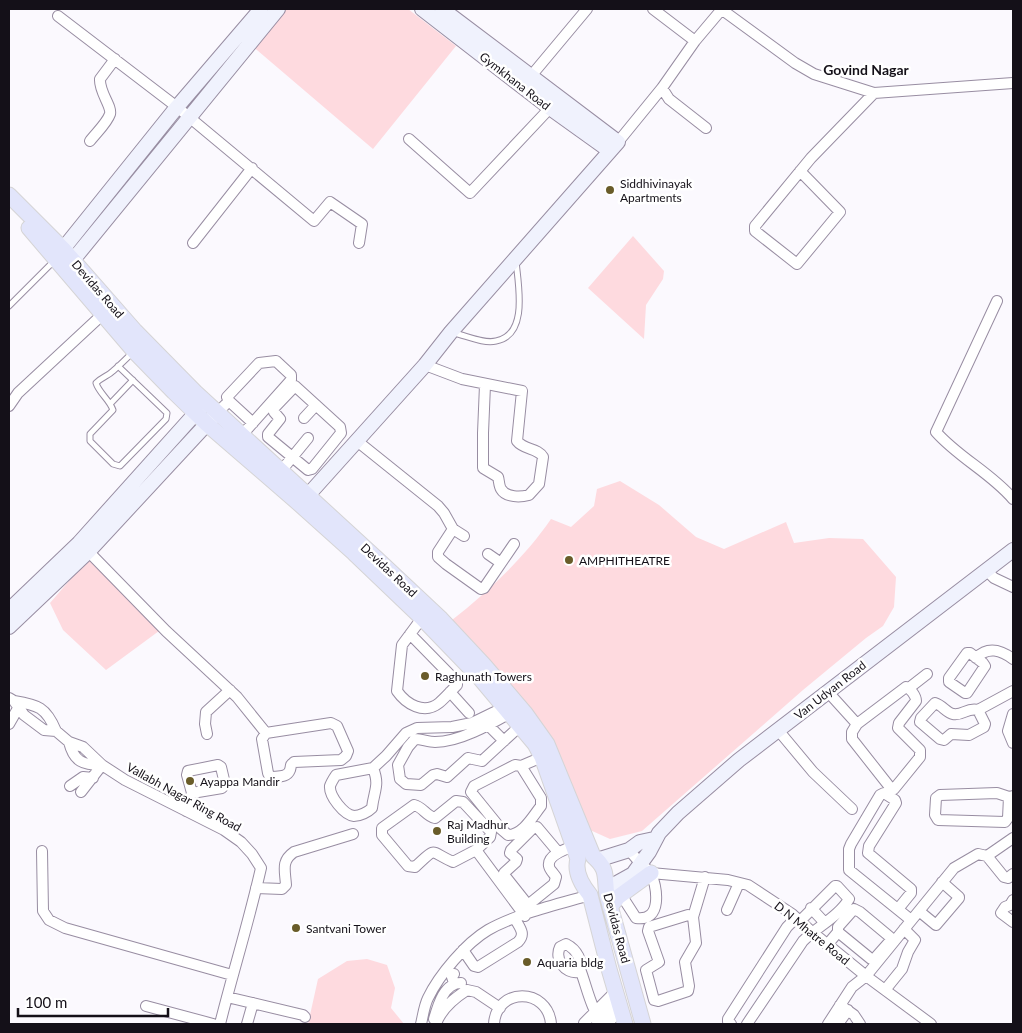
<svg xmlns="http://www.w3.org/2000/svg" width="1022" height="1033" viewBox="0 0 1022 1033" font-family="Lato,sans-serif">
	<style>
		.green { fill: #fedadf }
		.lines { fill: none; stroke-linecap: round; stroke-linejoin: round }
		.lane-casing { stroke: #988da2; stroke-width: 7 }
		.street-casing { stroke: #988da2; stroke-width: 12 }
		.secondary-casing { stroke: #988da2; stroke-width: 16 }
		.primary-casing { stroke: #d5d4d5; stroke-width: 17 }
		.lane { stroke: #fff; stroke-width: 5 }
		.street { stroke: #fff; stroke-width: 10 }
		.secondary { stroke: #f0f2fd; stroke-width: 14 }
		.primary { stroke: #e2e5fb; stroke-width: 15 }
		.poi-dot { fill: #695c29; stroke: #fff; stroke-width: 2 }
		.labels { text-anchor: middle; dominant-baseline: central; stroke-width: 5; stroke-linejoin: round; paint-order: stroke }
		.street-label { font-size: 12px; fill: #141018; stroke: #fff }
		.poi-label { font-size: 12px; fill: #141018; stroke: #fff; text-anchor: start }
		.neighbourhood-label { font-size: 14px; font-weight: bold; fill: #141018; stroke: #fff }
	</style>
	<rect width="100%" height="100%" fill="#fbf9fe"/>
	<path class="green" d="M281 9H408L456 46 373 149 251 45Z
		M633 236 664 271 663 279 646 305 644 339 588 288Z
		M620 481 659 505 696 537 724 549 786 522 794 543 829 538 863 539 896 577 894 607 883 626 866 638 803 690 642 831 610 839 590 830 548 732 487 664 452 620C488 592 525 557 551 519L571 527 594 506 597 489Z
		M88 559 159 631 106 670 63 630 50 603Z
		M367 959 387 965 395 988 391 1008 404 1024H308L318 979 347 961Z"/>
	<g class="lines">
		<defs>
			<path id="lane" d="M9 306 54 261
				M454 333C467 336 484 344 496 341 529 335 518 284 516 261
				M118 366 167 413 166 419 120 466 113 464 90 441V434L113 410C109 399 99 393 96 383 102 377 108 376 113 371 120 365 126 359 132 353
				M111 403 133 380"/>
			<path id="street" d="M653 9 695 41
				M721 9 795 63 814 74 874 93 1013 83
				M58 16 177 107 314 221 330 202 362 224 359 243
				M531 76 587 9
				M662 88 669 99 706 128
				M409 139 470 193 550 108
				M90 141C96 133 107 123 110 114 112 106 99 92 100 79L115 59
				M618 142 662 88 695 41 722 9
				M800 171 840 212 797 264 755 231V226L811 158 874 93
				M193 243 252 168
				M997 301 936 432C959 458 991 473 1013 499
				M425 365 462 379 522 391 517 441C524 450 538 448 543 457L539 484 529 495C521 497 506 498 501 489 499 486 499 480 498 477L483 468V433L485 385
				M295 386 340 427 341 433 312 469 308 470 268 437V434L280 419 274 412 273 409Z
				M229 401 253 423
				M9 406 18 393 103 314
				M217 413 229 401 227 397 259 363 276 361 291 375V380L242 435
				M304 418 316 405
				M357 441 438 506 444 513 453 529 438 552V557L446 564 481 589 484 588 514 544
				M281 471 308 438
				M453 529 464 536
				M84 547 166 631 237 697 266 733 331 723 337 726 348 751 346 756 341 760 294 762C289 767 292 763 290 770 287 778 278 776 270 777L268 773 262 739 266 733
				M488 554 501 563
				M987 571 994 578 1013 587
				M410 634 457 682V685C451 691 445 698 439 703 424 715 406 704 397 691L402 645 422 618
				M967 653H970L983 663 985 666 967 693H965L949 682V678Z
				M976 658C988 646 1001 650 1013 659
				M909 688 927 674
				M450 692 469 713
				M828 692 857 724 852 732V739L889 786 894 789 920 757V750L898 728 899 723 916 701C916 696 911 689 906 687L857 724
				M9 698 14 701 24 715 44 730 56 731 69 742 83 747 102 765 125 780 224 830 241 842 252 854 261 868C249 921 233 972 220 1024
				M14 701C38 705 46 707 56 731
				M978 710 985 724 984 727 969 735 951 734 944 740 940 739 920 722 921 718 935 703C942 705 947 713 953 714 963 716 967 707 978 710L1013 691
				M510 713C489 725 459 742 435 742 428 742 422 739 415 739L408 747 398 765 400 779 406 784 421 785 433 775 437 774 447 777 468 758 482 761 520 726
				M1013 714 1008 731 1013 743
				M9 724 21 703
				M488 725 504 741
				M778 730 813 772 852 809
				M207 734 205 724 206 712 230 690
				M69 742C74 762 83 765 102 765
				M521 766 541 798V806C533 816 523 835 508 835L501 829 471 792 474 786 515 765 521 766 542 757
				M373 768C380 786 374 790 372 808 368 812 360 816 354 816 344 815 329 796 330 786 331 783 334 778 336 775L373 768 386 756 406 733 417 728 452 727 472 723 505 707
				M70 786 83 777 93 778
				M81 792 102 765
				M1009 797 1008 818 1005 822 938 820 935 815 936 798 940 795 997 793 1009 797 1013 796
				M186 811 192 793 187 775 188 771 218 765 221 767 225 784 222 788 192 793
				M476 850 453 862C428 851 438 846 415 867L408 866 382 835V828L414 805C423 807 426 816 435 818L456 801 463 802 491 832 490 837 476 850 525 916
				M629 850 641 864 651 873 728 880 748 885 792 914 812 932 866 976 931 1024
				M42 851 43 911 49 920 65 928 232 975
				M558 852 537 827 533 828 511 850 510 853 517 859 516 862 504 873 505 876 528 905 554 884 556 877C554 874 549 869 549 866 547 855 566 849 574 846
				M987 856 1013 838
				M256 888 282 889 286 885C285 870 281 861 294 852L353 834
				M618 890 636 918C663 922 657 888 651 873
				M1013 900 1010 905 1005 907 1001 913 1013 922
				M811 908 825 923
				M898 909 911 893V889L868 853 869 846 896 803 895 800 884 793 880 795 851 844 849 849V870L911 920
				M727 910 739 883
				M919 911 936 925 959 898V897L942 882
				M693 917 688 915 649 927 648 931 659 962 646 970 654 1000 658 1001 688 991 689 986 685 962 696 943 693 917 705 877
				M566 944C576 949 585 962 578 972 565 974 554 959 560 947Z
				M827 945 838 932V927L854 909 860 912 890 937 891 940 875 958 871 959 838 932
				M463 950 474 966 478 967 518 942C526 934 520 928 515 919
				M580 969C587 987 591 1011 604 1024
				M454 974 452 977 454 983
				M885 990 902 969 908 952 915 940 904 929
				M227 997 303 1015 305 1017
				M840 1005 854 1015 860 1024
				M146 1006 213 1024
				M434 1019C438 1005 444 983 461 983
				M584 1023 616 991
				M597 1023 618 1000
				M247 1024 253 1003
				M421 1024C423 1016 424 1006 428 998 439 975 466 943 488 930 516 914 559 904 590 895
				M436 1024C441 1009 453 999 467 990L476 992 500 1008
				M494 1024C496 987 548 987 551 1024
				M607 1024 621 1009
				M731 1024 728 1022V1019L787 927 796 918
				M747 1024 803 941C817 927 839 916 849 899L837 886H835L800 921
				M828 1024 852 987 866 976 954 868 978 854 987 856 1004 877 1008 878 1013 874
				M838 1024 848 1010"/>
			<path id="secondary" d="M422 9 550 108 610 151
				M63 249 177 107 261 9
				M73 260 278 9
				M301 503 425 365 451 332 618 142 442 9
				M9 610 79 543 202 406
				M9 627 88 552 215 415
				M597 860 629 850 640 842 654 839
				M606 889 633 874 649 852 659 833 678 813 739 760 1013 550"/>
			<path id="primary" d="M9 195 63 249 135 331 195 392 376 558 441 619 484 665 525 713 547 744 593 856C609 870 604 877 607 895L643 1024
				M29 228 134 351 174 392 207 424 295 500 354 553 422 618 479 677 535 744 542 757 578 859C574 872 582 885 590 895L609 969 625 1024
				M610 907 618 897 651 873"/>
		</defs>
		<use href="#lane" class="lane-casing"/>
		<use href="#street" class="street-casing"/>
		<use href="#secondary" class="secondary-casing"/>
		<use href="#primary" class="primary-casing"/>
		<use href="#lane" class="lane"/>
		<use href="#street" class="street"/>
		<use href="#secondary" class="secondary"/>
		<use href="#primary" class="primary"/>
	</g>
	<g class="poi-dot">
		<circle cx="610" cy="190" r="5"/>
		<circle cx="569" cy="560" r="5"/>
		<circle cx="425" cy="676" r="5"/>
		<circle cx="190" cy="781" r="5"/>
		<circle cx="437" cy="831" r="5"/>
		<circle cx="296" cy="928" r="5"/>
		<circle cx="527" cy="962" r="5"/>
	</g>
	<g class="labels">
		<g class="street-label">
			<text transform="translate(515 81) rotate(38)">Gymkhana Road</text>
			<text transform="translate(98 289) rotate(49)">Devidas Road</text>
			<text transform="translate(389 570) rotate(43)">Devidas Road</text>
			<text transform="translate(830 690) rotate(-38)">Van Udyan Road</text>
			<text transform="translate(184 797) rotate(29)">Vallabh Nagar Ring Road</text>
			<text transform="translate(617 928) rotate(75)">Devidas Road</text>
			<text transform="translate(812 933) rotate(39)">D N Mhatre Road</text>
		</g>
		<g class="poi-label">
			<text x="620" y="183">Siddhivinayak<tspan x="620" dy="14">Apartments</tspan></text>
			<text x="579" y="560">AMPHITHEATRE</text>
			<text x="435" y="676">Raghunath Towers</text>
			<text x="200" y="781">Ayappa Mandir</text>
			<text x="447" y="824">Raj Madhur<tspan x="447" dy="14">Building</tspan></text>
			<text x="306" y="928">Santvani Tower</text>
			<text x="537" y="962">Aquaria bldg</text>
		</g>
		<g class="neighbourhood-label">
			<text x="866" y="69">Govind Nagar</text>
		</g>
	</g>
	<rect width="1022" height="1033" fill="none" stroke="#141018" stroke-width="20"/>
	<path d="M18 1008v8h150v-8" fill="none" stroke="#141018" stroke-width="2.5"/>
	<text x="25" y="1008" font-size="15" fill="#141018" stroke="#ffffff" stroke-width="4" paint-order="stroke">100 m</text>
</svg>
